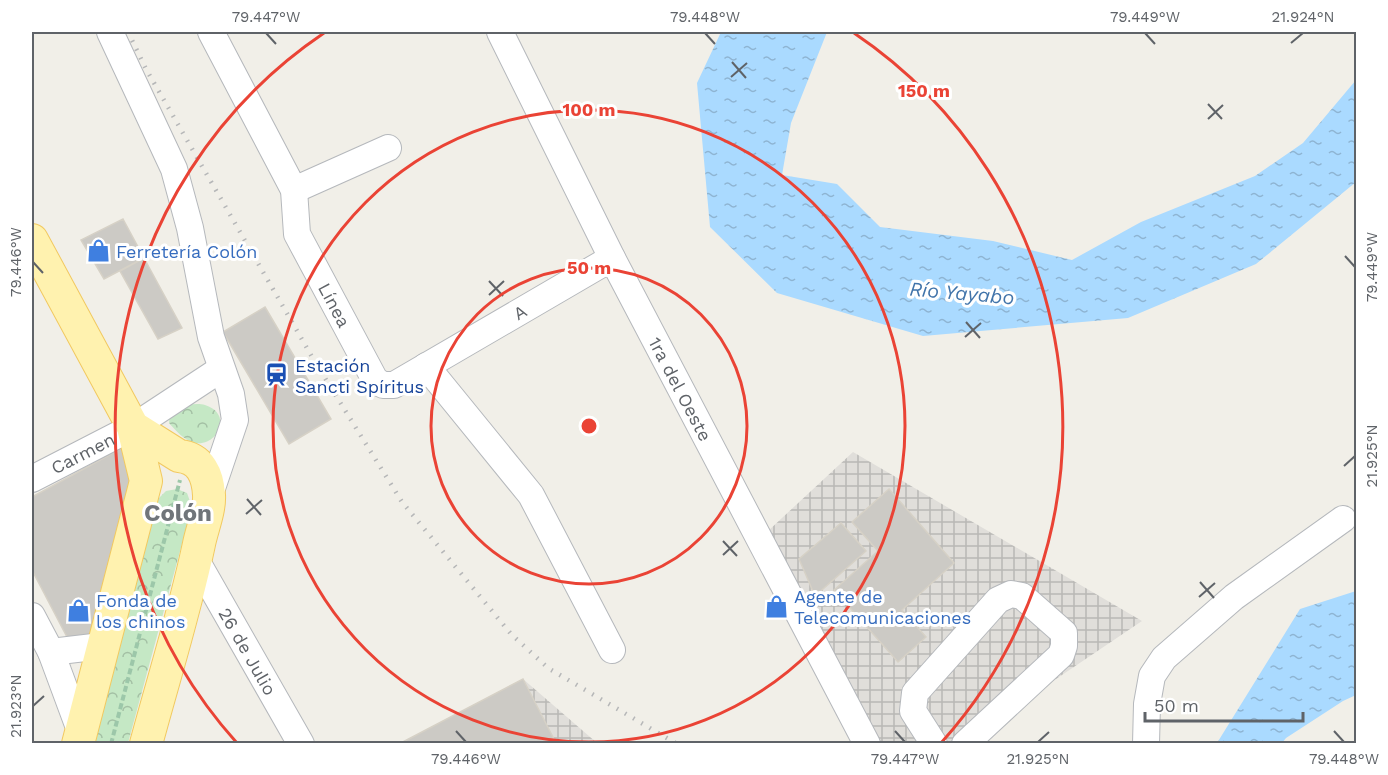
<svg xmlns="http://www.w3.org/2000/svg" width="1388" height="775" viewBox="0 0 1388 775" font-family="'Work Sans',sans-serif">
	<style>
		.industrial { fill: url(#industrial-grid) }
		.forest { fill: url(#forest-crowns) }
		.water { fill: url(#water-ripples) }
		.building { fill: #cccac5; stroke: #d6d1c6; stroke-width: 1.5 }
		.lines { fill: none; stroke-linecap: round; stroke-linejoin: round }
		.minor-casing { stroke: #b5b8bc; stroke-width: 28 }
		.major-casing { stroke: #f2c960; stroke-width: 34 }
		.path { stroke: #9cc7a9; stroke-width: 4; stroke-dasharray: 6 3; stroke-linecap: butt }
		.minor { stroke: #fff; stroke-width: 26 }
		.major { stroke: #fff2af; stroke-width: 32 }
		.rail { stroke: #b6b7b8; stroke-width: 4.5; stroke-dasharray: 1.5 8; stroke-linecap: butt }
		.ticks { fill: none; stroke: #5f6368; stroke-width: 2 }
		.ring { fill: none; stroke: #ea4335; stroke-width: 3 }
		.labels { text-anchor: middle; dominant-baseline: central; stroke-width: 6; stroke-linejoin: round; paint-order: stroke }
		.shop-label { font-size: 18px; fill: #366cbe; stroke: #fff; text-anchor: start }
		.street-label { font-size: 18px; fill: #5f6368; stroke: #fff }
		.transit-label { font-size: 18px; fill: #164399; stroke: #fff; text-anchor: start }
		.water-label { font-size: 20px; font-style: italic; fill: #4174aa; stroke: #fff }
		.district-label { font-size: 24px; font-weight: bold; fill: #70757a; stroke: #fff }
		.centre { fill: #ea4335; stroke: #fff; stroke-width: 3 }
		.ring-label { font-size: 18px; text-anchor: middle; font-weight: bold; fill: #ea4335; stroke: #fff; stroke-width: 6; stroke-linejoin: round; paint-order: stroke }
		.neatline { fill: none; stroke: #5f6368; stroke-width: 2 }
		.ticks-label { font-size: 15px; text-anchor: middle; fill: #5f6368 }
	</style>
	<defs>
		<pattern id="industrial-grid" width="8" height="8" patternUnits="userSpaceOnUse" patternTransform="scale(1.5)"><rect width="8" height="8" fill="#e0deda"/><path d="M0 4h8M4 0v8" fill="none" stroke="#b9b8b5"/></pattern>
		<pattern id="forest-crowns" width="20" height="18" patternUnits="userSpaceOnUse" patternTransform="scale(1.5)"><rect width="20" height="18" fill="#c5e8c5"/><path d="M2 6a3 3 0 1 1 6 0M12 15a3 3 0 1 1 6 0" fill="none" stroke="#a3c0a4"/></pattern>
		<pattern id="water-ripples" width="26" height="14" patternUnits="userSpaceOnUse" patternTransform="scale(1.5)"><rect width="26" height="14" fill="#aadaff"/><path d="M2 4q2-2 4 0t4 0M15 11q2-2 4 0t4 0" fill="none" stroke="#8eb4d2"/></pattern>
	</defs>
	<rect width="100%" height="100%" fill="#f1efe8"/>
	<path class="industrial" d="M853 452 1142 621 961 743H874L768 531Z
		M523 679 597 743 399 744Z"/>
	<path class="forest" d="M181 405C188 405 198 403 205 405 234 414 217 447 195 443 184 440 176 431 169 423L170 413Z
		M177 489 187 493 192 507 128 743 92 744 158 499 166 491Z"/>
	<path class="water" d="M721 32H827L791 123 782 175 837 184 880 227 993 241 1072 260 1141 222 1255 176 1303 143 1356 80V182L1256 264 1128 318 923 336 777 293 710 227 697 83Z
		M1356 591V695L1343 701 1286 738 1282 743H1217L1300 609Z"/>
	<path class="building" d="M123 219 144 258 104 279 81 240Z
		M144 258 182 328 158 339 120 271Z
		M265 307 331 419 289 444 223 332Z
		M122 448 134 479 92 634 68 639 32 570V497Z
		M889 489 954 563 902 610 926 637 898 662 834 590 878 551 852 522Z
		M841 523 866 551 815 596 799 559Z
		M523 679 556 743 555 744H399Z"/>
	<g class="lines">
		<defs>
			<g id="minor">
				<path d="M110 32 174 169 190 228 211 337 231 394 235 420 209 497"/>
				<path id="s1" d="M211 32 294 190 297 234 375 380 383 385H394L612 258"/>
				<path id="s2" d="M500 32 612 258 867 744"/>
				<path d="M294 190 388 148"/>
				<path d="M426 366 531 495 612 650"/>
				<path id="s3" d="M32 479 133 427 221 369"/>
				<path id="s4" d="M196 560 301 744"/>
				<path d="M32 616 51 652 81 733"/>
				<path d="M51 652 102 646"/>
				<path d="M934 744 913 711 915 693 998 600 1011 594 1022 596 1064 633V646L1061 655 965 744"/>
				<path d="M1146 744 1147 704 1152 676 1164 658 1234 597 1343 519"/>
			</g>
			<path id="major" d="M32 240 133 427 146 481 78 744
				M133 427 179 456C201 458 208 476 209 495 210 510 202 529 199 544 185 611 164 677 146 744"/>
		</defs>
		<use href="#minor" class="minor-casing"/>
		<use href="#major" class="major-casing"/>
		<path class="path" d="M111 744 180 480"/>
		<use href="#minor" class="minor"/>
		<use href="#major" class="major"/>
		<path class="rail" d="M128 32 146 69 315 362 402 502 511 634 548 668 677 744"/>
	</g>
	<path class="ticks" d="M266 33 276 44M705 33 715 44M1145 33 1155 44M1291 43 1303 33M732 62 746 78M731 77 747 63M1208 104 1222 119M1208 119 1223 105M1345 256 1355 267M33 262 43 273M489 281 503 296M489 295 504 281M966 322 980 338M965 337 981 323M1344 466 1355 456M247 499 261 515M246 514 262 500M723 541 737 556M723 555 738 541M1200 582 1214 598M1199 597 1215 583M33 706 44 696M456 731 466 742M895 731 905 742M1334 731 1344 742M1038 742 1049 732"/>
	<g class="ring">
		<circle cx="589" cy="426" r="158"/>
		<circle cx="589" cy="426" r="316"/>
		<path d="M237 743A474 474 0 0 1 324 33M854 33A474 474 0 0 1 941 743"/>
	</g>
	<defs>
		<symbol id="shop-bare" viewBox="-9 -9 18 18"><path d="M-5-2.5h2.3a2.7 3.5 0 0 1 5.4 0H5L5.5 6h-11ZM-1.5-2.5h3a1.5 2.3 0 0 0-3 0Z" fill="#3f7fe0" stroke="#fff" stroke-width="2.5" paint-order="stroke"/></symbol>
		<symbol id="station-bare" viewBox="-9 -9 18 18"><path d="M-3-6H3Q5-6 5-4V2Q5 4 3 4L4.5 6H3L1.5 4h-3L-3 6H-4.5L-3 4Q-5 4-5 2V-4Q-5-6-3-6ZM-3.5-4v3h7v-3ZM-3.5 1v1.5H-2V1ZM2 1v1.5H3.5V1Z" fill="#1a4fb4" stroke="#fff" stroke-width="2.5" paint-order="stroke"/></symbol>
	</defs>
	<g fill-rule="evenodd">
		<use href="#shop-bare" x="82" y="234" width="33" height="33"/>
		<use href="#station-bare" x="260" y="358" width="33" height="33"/>
		<use href="#shop-bare" x="760" y="590" width="33" height="33"/>
		<use href="#shop-bare" x="62" y="594" width="33" height="33"/>
	</g>
	<g class="labels">
		<g class="shop-label">
			<text x="116" y="251">Ferretería Colón</text>
			<text x="794" y="596">Agente de<tspan x="794" dy="21">Telecomunicaciones</tspan></text>
			<text x="96" y="600">Fonda de<tspan x="96" dy="21">los chinos</tspan></text>
		</g>
		<g class="street-label">
			<text stroke="none"><textPath href="#s1" startOffset="303">Línea</textPath></text>
			<text stroke="none"><textPath href="#s1" startOffset="554">A</textPath></text>
			<text stroke="none"><textPath href="#s2" startOffset="400">1ra del Oeste</textPath></text>
			<text stroke="none"><textPath href="#s3" startOffset="57">Carmen</textPath></text>
			<text stroke="none"><textPath href="#s4" startOffset="105">26 de Julio</textPath></text>
		</g>
		<g class="transit-label">
			<text x="295" y="365">Estación<tspan x="295" dy="21">Sancti Spíritus</tspan></text>
		</g>
		<g class="water-label">
			<text transform="translate(962 293) rotate(5)">Río Yayabo</text>
		</g>
		<g class="district-label">
			<text x="178" y="513">Colón</text>
		</g>
	</g>
	<circle cx="589" cy="426" r="9" class="centre"/>
	<g class="ring-label">
		<text x="924" y="97">150 m</text>
		<text x="589" y="116">100 m</text>
		<text x="589" y="274">50 m</text>
	</g>
	<rect width="1388" height="775" fill="none" stroke="#ffffff" stroke-width="66"/>
	<path d="M1145 712v9h158v-9" fill="none" stroke="#5f6368" stroke-width="3"/>
	<text x="1154" y="712" font-size="18" fill="#5f6368" stroke="#ffffff" stroke-width="4.5" paint-order="stroke">50 m</text>
	<rect x="33" y="33" width="1322" height="709" class="neatline"/>
	<g class="ticks-label">
		<text x="266" y="22">79.447°W</text>
		<text x="705" y="22">79.448°W</text>
		<text x="1145" y="22">79.449°W</text>
		<text x="1303" y="22">21.924°N</text>
		<text transform="translate(16 262) rotate(-90)" y="5">79.446°W</text>
		<text transform="translate(1372 267) rotate(-90)" y="5">79.449°W</text>
		<text transform="translate(1372 456) rotate(-90)" y="5">21.925°N</text>
		<text transform="translate(16 706) rotate(-90)" y="5">21.923°N</text>
		<text x="466" y="764">79.446°W</text>
		<text x="905" y="764">79.447°W</text>
		<text x="1038" y="764">21.925°N</text>
		<text x="1344" y="764">79.448°W</text>
	</g>
</svg>
